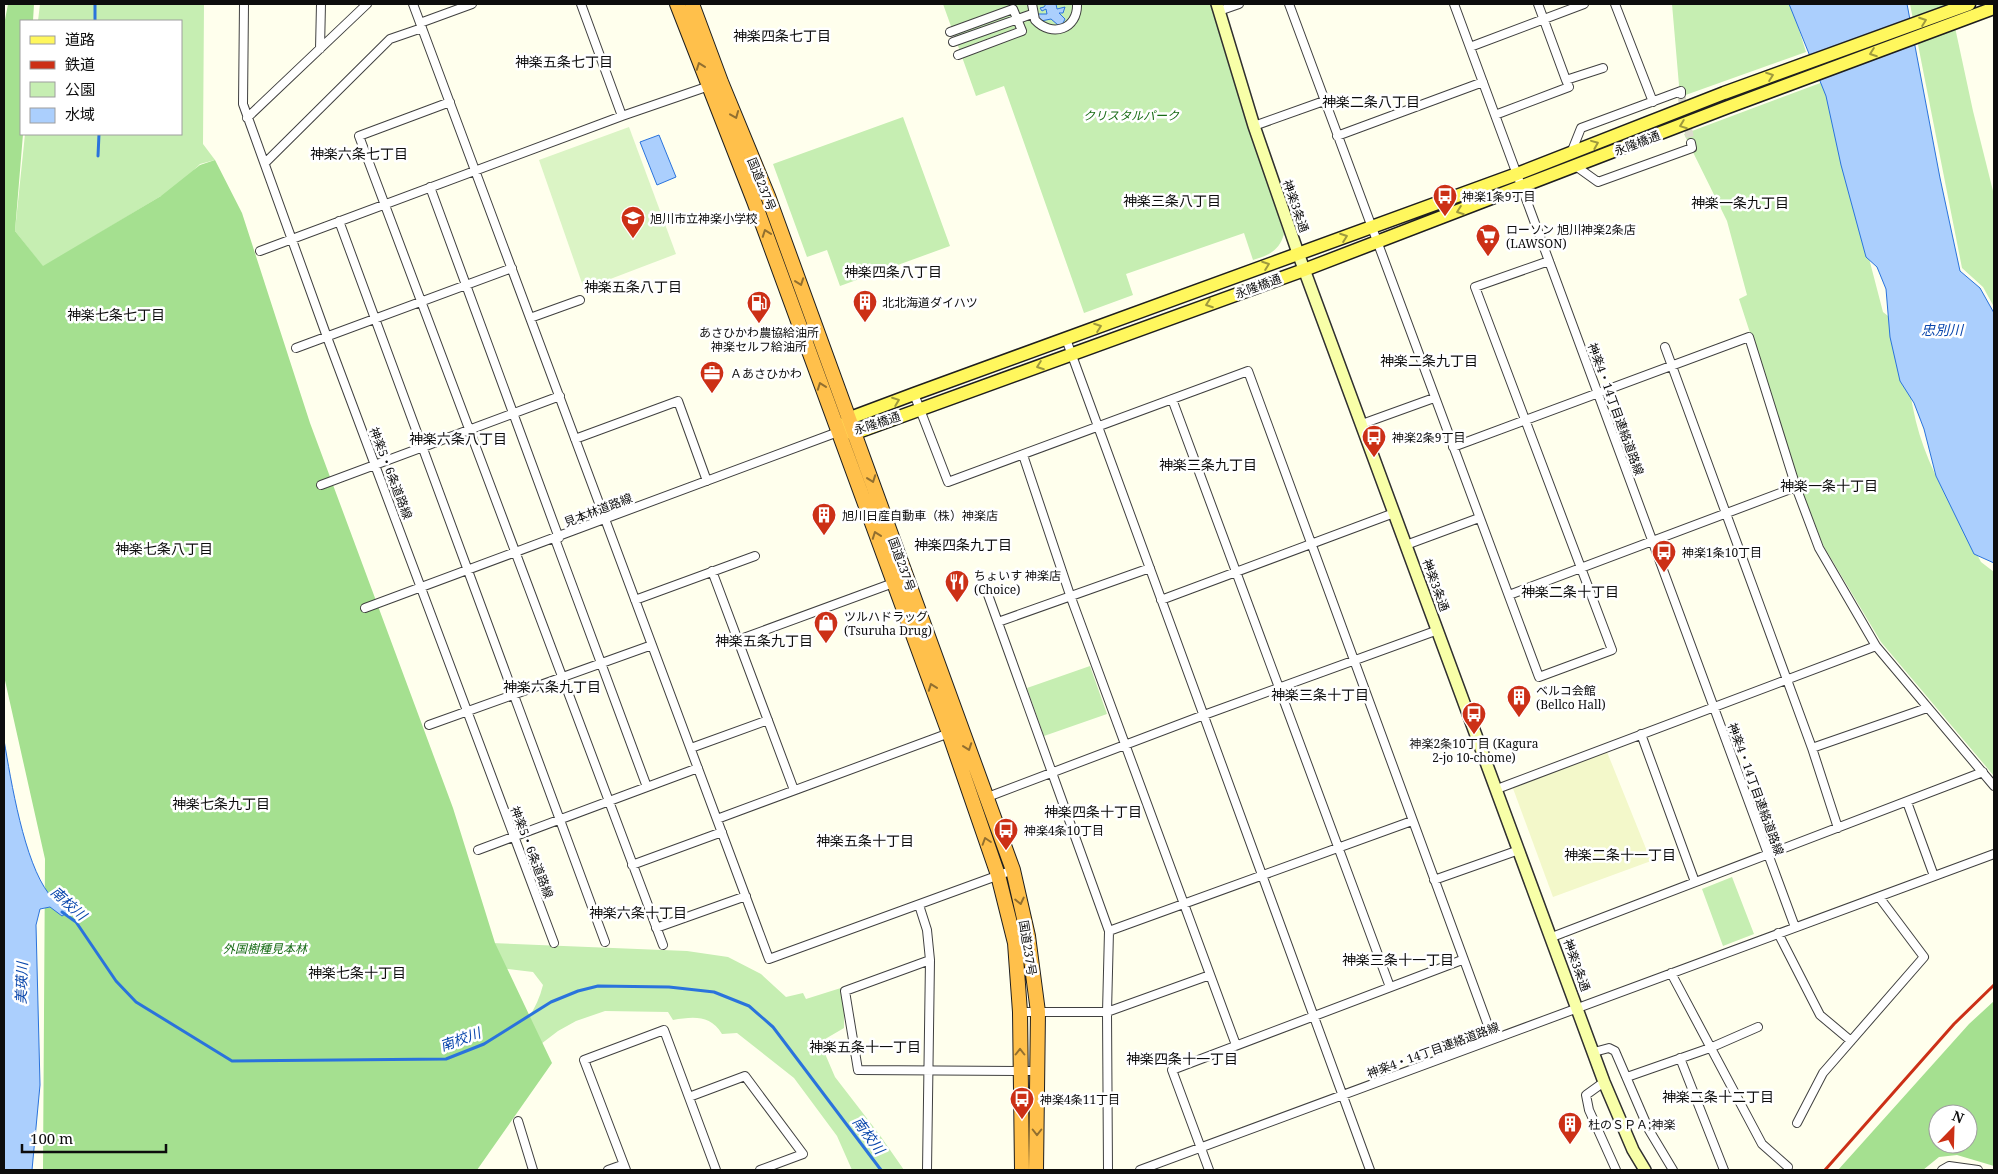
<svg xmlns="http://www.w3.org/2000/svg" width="1998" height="1174" viewBox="0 0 1998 1174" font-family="'Noto Serif','Noto Sans JP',serif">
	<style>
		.farmland { fill: #f3f8ca }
		.green { fill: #c6eeb2 }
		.forest { fill: #a5e090; fill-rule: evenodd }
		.pitch { fill: #dbf4c5 }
		.water { fill: #abcffd; stroke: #2a73dc }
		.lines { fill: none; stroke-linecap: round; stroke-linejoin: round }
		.stream { stroke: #2a73dc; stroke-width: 3 }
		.street-tunnel { stroke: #dbdbcb; stroke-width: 8; stroke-dasharray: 8 4; stroke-linecap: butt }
		.street-casing { stroke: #404040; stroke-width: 10 }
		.secondary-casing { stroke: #2f2f2f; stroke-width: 14 }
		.primary-casing { stroke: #1e1e1e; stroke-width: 15 }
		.highway-casing { stroke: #1e1e1e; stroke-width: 16 }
		.street { stroke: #fff; stroke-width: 8 }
		.secondary { stroke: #f8ffa8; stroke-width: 11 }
		.primary { stroke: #fff75d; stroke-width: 12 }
		.highway { stroke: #ffc04b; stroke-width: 14 }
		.rail { stroke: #cc3016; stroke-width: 3 }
		.oneway { stroke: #9e993d }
		.oneway2 { stroke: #926f2f }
		.labels { text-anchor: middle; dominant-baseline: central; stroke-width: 5; stroke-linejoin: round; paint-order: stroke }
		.park-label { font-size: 12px; font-style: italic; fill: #186c16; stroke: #fff }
		.street-label { font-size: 12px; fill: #0d0d0d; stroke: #fff }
		.poi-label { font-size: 12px; fill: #0d0d0d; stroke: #fff; text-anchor: start }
		.neighbourhood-label { font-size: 14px; fill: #0d0d0d; stroke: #fff }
		.water-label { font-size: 14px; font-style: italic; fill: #0946ac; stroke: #fff }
	</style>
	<rect width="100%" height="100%" fill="#ffffed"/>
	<path class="farmland" d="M1605 747 1651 861 1553 897 1511 783Z"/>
	<path class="green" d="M40 4H204L203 144 215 160 200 164 194 170 206 242 219 622 227 664 220 678 223 714 216 740 222 759V793L226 813 225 822 220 827C222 844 255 895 268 907 283 920 302 928 319 936L687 951 728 957 761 974 786 997 803 993 806 999 844 987V1028L820 1042 835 1077 879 1134 904 1170H852L837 1136 794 1078 737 1033 722 1034C710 1014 692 1017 673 1020L668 1012 605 1011 576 1021 558 1031 524 1057 513 1077 490 1084 404 1094 383 1091 363 1095 352 1089 340 1098 322 1102 309 1127 324 1150 327 1170H259L239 1130C253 1093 238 1076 286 1066 318 1066 350 1066 382 1067 403 1067 426 1070 447 1067 492 1060 532 1030 543 985L533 972 499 968 387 964 313 966 280 950 251 928 220 893 196 848 188 819 190 759 184 753C160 758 148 768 123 759L111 738 99 700 92 689 88 667 94 626 108 618 120 604 159 596 185 599 170 213 161 196 43 267 15 231 25 134H181V21H38Z
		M943 4H1211L1284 234C1279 251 1269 255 1253 260L1244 233 1126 274 1133 295 1084 313 1004 86 976 96Z
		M1672 4H1791L1806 52 1680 97Z
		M1910 4H1950L1973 111 1994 195V307L1983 287 1962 268Z
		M1823 82 1883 312C1925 344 1904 368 1913 408 1923 463 1956 513 1981 562L1994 572V776L1881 642 1823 545 1799 483 1739 299 1747 295 1727 221 1684 134Z
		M903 117 950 246 840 286 827 250 807 257 773 164Z
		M1090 666 1107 714 1044 736 1027 688Z
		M1732 877 1754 934 1723 946 1702 889Z"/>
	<path class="forest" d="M8 4H34L33 21H21V134H23L15 231 43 266 161 196 200 165 215 160 242 213 310 423 453 808 495 943 552 1063 477 1170H43L45 859 4 676V25Z
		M1994 1001V1166L1957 1155 1939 1157 1923 1170H1838L1969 1024ZM1938 1114H1968V1144H1938Z"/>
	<path class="pitch" d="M629 127 676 254 584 289 539 160Z"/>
	<path class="water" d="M1046 4H1056L1057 9 1065 7 1063 13H1059L1065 19 1062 25H1058L1051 19 1041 21 1038 19V14H1047L1046 9 1042 11 1040 8 1044 7Z
		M1789 4H1907L1940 178 1960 271 1980 288 1994 313V563L1974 554 1936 476 1924 429 1914 403 1900 381 1890 337 1886 289 1877 267 1866 257 1841 165 1826 96Z
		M659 135 676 177 657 185 640 142Z
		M4 740C11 781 24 862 49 894 54 901 63 906 70 911L62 916 50 907 40 909 36 925 40 1085 32 1170H4Z"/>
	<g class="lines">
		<path class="stream" d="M95 21V4
			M98 156 99 134
			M62 912 76 922 116 981 136 1002 232 1061 446 1059 484 1044 551 1002 578 991 598 986 669 987 714 992 749 1006 773 1027 881 1170"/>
		<path class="street-tunnel" d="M1681 94 1691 143"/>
		<defs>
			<path id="street" d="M244 4 243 104 327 337 554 943
				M413 4 769 959 1013 870
				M581 4 622 116
				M1032 4 1035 20C1052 38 1078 29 1077 4
				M1289 4 1539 677 1612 650 1475 287 1549 261
				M1454 4 1795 927
				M1538 4 1566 80 1603 68
				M1615 4 1653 102
				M1219 11 1239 4
				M420 23 472 4
				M950 32 1013 9 1022 31 958 55
				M953 42 1032 14
				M1470 47 1584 4
				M320 49 321 4
				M450 102 359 136 663 945
				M1495 115 1569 87 1566 80
				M247 118 367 4
				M1254 126 1324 101
				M1337 136 1483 82
				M1571 153 1581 128 1681 91V94
				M265 163 390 39 422 28
				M1577 167 1598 182 1692 148 1691 143
				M430 187 559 538
				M339 221 605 942
				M260 251 622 116 712 85
				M530 318 580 300
				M1066 339 1370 1170
				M1665 347 1812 748 1838 828
				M296 348 512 268
				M914 394 948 482 1248 371 1493 1039
				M1172 399 1390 987
				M1362 424 1434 398
				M575 439 678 401 707 481
				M1453 447 1749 337 1796 487 1819 548 1876 646 1994 786
				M1023 455 1070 595 1236 1045
				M321 485 560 396
				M555 539 647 787
				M1406 545 1479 518
				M712 571 794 790
				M987 592 1109 931 1107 1012 1108 1170
				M1509 595 1796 487
				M635 600 755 556
				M1161 600 1394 513
				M365 608 838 432
				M998 622 1150 568
				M738 640 896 582
				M429 725 652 645
				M1641 734 1695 882
				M691 748 768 720
				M1812 748 1927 708
				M1497 789 1876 646
				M985 798 1204 715 1438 630
				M1907 802 1934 876
				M717 819 952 732
				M478 850 698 768
				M632 865 722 832
				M1434 880 1519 850
				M919 905 927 930 930 960 927 1170
				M656 928 746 896
				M1109 931 1412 821
				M1778 933 1820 1015 1851 1041
				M1552 937 1983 772
				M930 960 845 991 858 1070 1036 1071
				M1671 973 1762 1144 1788 1167
				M1020 1012H1107L1210 975
				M1594 1052 1609 1048 1615 1051 1649 1130 1673 1170
				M1680 1058 1724 1170
				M1627 1077 1710 1048 1758 1027
				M1604 1082 1586 1095 1589 1110 1616 1170
				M689 1097 745 1076 803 1154 760 1170
				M518 1121 533 1170
				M1797 1123 1823 1073 1924 957 1879 897
				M608 1170 622 1165
				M626 1170 584 1060 664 1030 716 1170
				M1140 1170 1994 854
				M1209 1170 1172 1070 1462 960
				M1942 1170 1949 1166 1978 1170"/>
			<path id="secondary" d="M1217 4 1254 126 1298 253 1604 1082 1633 1150 1645 1170"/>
			<path id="primary" d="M843 426 850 418 914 394 1517 174 1724 93 1969 4
				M846 432 855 433 1304 270 1728 107 1994 8"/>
			<path id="highway" d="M677 4 754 201 949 733 998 875 1015 943 1020 1012 1022 1170
				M692 4 721 82 768 196 1013 870 1028 936 1038 1012 1036 1170"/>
		</defs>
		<use href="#street" class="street-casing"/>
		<use href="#secondary" class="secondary-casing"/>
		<use href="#primary" class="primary-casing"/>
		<use href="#highway" class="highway-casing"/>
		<use href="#street" class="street"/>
		<use href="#secondary" class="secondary"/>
		<use href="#primary" class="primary"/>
		<use href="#highway" class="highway"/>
		<path class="rail" d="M1825 1170 1954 1024 1994 985"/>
	</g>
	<defs><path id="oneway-chevron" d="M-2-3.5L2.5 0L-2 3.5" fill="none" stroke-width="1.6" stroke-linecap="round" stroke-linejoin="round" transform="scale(1.25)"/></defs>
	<g class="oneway">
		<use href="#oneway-chevron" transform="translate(1923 21) rotate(-20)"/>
		<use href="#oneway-chevron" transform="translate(1873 53) rotate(160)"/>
		<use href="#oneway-chevron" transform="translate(1770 76) rotate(-20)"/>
		<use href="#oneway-chevron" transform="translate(1683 125) rotate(159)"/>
		<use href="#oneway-chevron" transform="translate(1595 144) rotate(-22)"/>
		<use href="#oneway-chevron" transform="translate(1460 211) rotate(160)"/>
		<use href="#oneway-chevron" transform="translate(1344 237) rotate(-20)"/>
		<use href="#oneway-chevron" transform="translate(1266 265) rotate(-20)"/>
		<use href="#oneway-chevron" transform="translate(1209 304) rotate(160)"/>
		<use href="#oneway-chevron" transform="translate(1098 327) rotate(-20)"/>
		<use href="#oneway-chevron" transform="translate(1040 366) rotate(160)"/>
		<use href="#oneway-chevron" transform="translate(896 401) rotate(-21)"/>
	</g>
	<g class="oneway2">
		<use href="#oneway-chevron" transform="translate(700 66) rotate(-110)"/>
		<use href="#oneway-chevron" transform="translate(735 115) rotate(68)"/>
		<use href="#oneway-chevron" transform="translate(766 233) rotate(-110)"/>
		<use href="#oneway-chevron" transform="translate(800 282) rotate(70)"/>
		<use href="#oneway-chevron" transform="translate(821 386) rotate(-110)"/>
		<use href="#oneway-chevron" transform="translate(872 479) rotate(70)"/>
		<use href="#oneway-chevron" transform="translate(876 535) rotate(-110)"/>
		<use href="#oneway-chevron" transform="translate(932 687) rotate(-110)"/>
		<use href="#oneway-chevron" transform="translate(968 747) rotate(70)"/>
		<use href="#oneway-chevron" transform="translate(986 841) rotate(-108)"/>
		<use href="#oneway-chevron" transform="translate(1020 901) rotate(77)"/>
		<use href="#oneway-chevron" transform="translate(1020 1052) rotate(-90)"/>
		<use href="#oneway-chevron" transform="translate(1037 1132) rotate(90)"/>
	</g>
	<defs>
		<symbol id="bus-pin" viewBox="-11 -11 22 30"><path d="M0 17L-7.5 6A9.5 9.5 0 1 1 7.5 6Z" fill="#cc3016" stroke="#fff"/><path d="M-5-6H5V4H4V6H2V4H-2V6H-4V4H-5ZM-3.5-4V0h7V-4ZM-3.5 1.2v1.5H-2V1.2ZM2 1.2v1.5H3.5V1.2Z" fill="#fff"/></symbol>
		<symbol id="school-pin" viewBox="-11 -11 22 30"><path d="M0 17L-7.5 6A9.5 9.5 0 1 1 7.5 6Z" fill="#cc3016" stroke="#fff"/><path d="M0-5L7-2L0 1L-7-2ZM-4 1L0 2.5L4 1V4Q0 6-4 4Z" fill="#fff"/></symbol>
		<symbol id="supermarket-pin" viewBox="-11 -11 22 30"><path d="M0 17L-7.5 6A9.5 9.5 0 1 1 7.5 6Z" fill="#cc3016" stroke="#fff"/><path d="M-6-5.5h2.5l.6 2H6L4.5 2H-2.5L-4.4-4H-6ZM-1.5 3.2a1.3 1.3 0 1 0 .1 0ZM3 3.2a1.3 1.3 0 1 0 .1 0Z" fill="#fff"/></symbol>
		<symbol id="building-pin" viewBox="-11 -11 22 30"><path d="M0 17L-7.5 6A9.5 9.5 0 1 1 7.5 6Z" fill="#cc3016" stroke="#fff"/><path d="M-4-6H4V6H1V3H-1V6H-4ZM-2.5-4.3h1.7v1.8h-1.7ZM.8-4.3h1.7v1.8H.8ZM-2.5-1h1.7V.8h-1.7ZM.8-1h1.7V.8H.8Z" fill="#fff"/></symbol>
		<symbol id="fuel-pin" viewBox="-11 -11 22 30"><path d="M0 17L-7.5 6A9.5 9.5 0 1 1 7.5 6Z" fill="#cc3016" stroke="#fff"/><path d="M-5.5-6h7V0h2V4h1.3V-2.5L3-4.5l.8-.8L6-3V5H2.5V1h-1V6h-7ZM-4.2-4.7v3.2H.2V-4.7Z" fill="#fff"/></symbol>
		<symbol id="office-pin" viewBox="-11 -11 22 30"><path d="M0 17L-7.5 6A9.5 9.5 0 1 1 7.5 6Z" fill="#cc3016" stroke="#fff"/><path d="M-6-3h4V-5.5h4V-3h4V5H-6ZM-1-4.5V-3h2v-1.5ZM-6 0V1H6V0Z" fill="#fff"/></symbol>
		<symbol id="restaurant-pin" viewBox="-11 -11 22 30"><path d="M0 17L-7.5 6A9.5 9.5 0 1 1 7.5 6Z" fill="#cc3016" stroke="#fff"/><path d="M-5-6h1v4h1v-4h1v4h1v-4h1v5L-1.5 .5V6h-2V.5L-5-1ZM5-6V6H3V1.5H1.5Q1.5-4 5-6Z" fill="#fff"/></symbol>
		<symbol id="shop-pin" viewBox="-11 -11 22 30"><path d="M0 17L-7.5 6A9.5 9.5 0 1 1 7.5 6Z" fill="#cc3016" stroke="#fff"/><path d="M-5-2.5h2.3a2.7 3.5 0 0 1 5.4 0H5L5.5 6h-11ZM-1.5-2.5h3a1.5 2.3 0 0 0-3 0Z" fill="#fff"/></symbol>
	</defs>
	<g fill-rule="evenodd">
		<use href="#bus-pin" x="1431" y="182" width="28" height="38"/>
		<use href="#school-pin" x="619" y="204" width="28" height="38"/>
		<use href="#supermarket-pin" x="1474" y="222" width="28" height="38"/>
		<use href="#building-pin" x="851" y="288" width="28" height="38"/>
		<use href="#fuel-pin" x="745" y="289" width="28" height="38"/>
		<use href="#office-pin" x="698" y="359" width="28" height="38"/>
		<use href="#bus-pin" x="1360" y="423" width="28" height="38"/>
		<use href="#building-pin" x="810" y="501" width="28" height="38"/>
		<use href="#bus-pin" x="1650" y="538" width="28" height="38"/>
		<use href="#restaurant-pin" x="943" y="568" width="28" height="38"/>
		<use href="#shop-pin" x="812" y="609" width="28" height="38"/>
		<use href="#building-pin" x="1505" y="683" width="28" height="38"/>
		<use href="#bus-pin" x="1460" y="700" width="28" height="38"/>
		<use href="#bus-pin" x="992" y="816" width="28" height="38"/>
		<use href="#bus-pin" x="1008" y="1085" width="28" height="38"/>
		<use href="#building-pin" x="1556" y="1110" width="28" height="38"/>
	</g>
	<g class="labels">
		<g class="park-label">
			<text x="1131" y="115">クリスタルパーク</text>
			<text x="265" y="948">外国樹種見本林</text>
		</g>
		<g class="street-label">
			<text transform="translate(1637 143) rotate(-21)">永隆橋通</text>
			<text transform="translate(762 184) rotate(68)">国道237号</text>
			<text transform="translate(1296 206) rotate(71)">神楽3条通</text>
			<text transform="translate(1258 286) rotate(-20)">永隆橋通</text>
			<text transform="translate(1616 409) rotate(70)">神楽4・14丁目連絡道路線</text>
			<text transform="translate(877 423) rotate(-18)">永隆橋通</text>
			<text transform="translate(391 473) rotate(69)">神楽5・6条道路線</text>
			<text transform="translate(598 510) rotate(-21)">見本林道路線</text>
			<text transform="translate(902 564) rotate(70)">国道237号</text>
			<text transform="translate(1436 585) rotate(70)">神楽3条通</text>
			<text transform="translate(1756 789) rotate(70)">神楽4・14丁目連絡道路線</text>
			<text transform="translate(532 852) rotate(69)">神楽5・6条道路線</text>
			<text transform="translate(1028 948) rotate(81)">国道237号</text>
			<text transform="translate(1577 965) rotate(70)">神楽3条通</text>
			<text transform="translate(1433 1050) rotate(-20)">神楽4・14丁目連絡道路線</text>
		</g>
		<g class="poi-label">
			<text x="1462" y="196">神楽1条9丁目</text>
			<text x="650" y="218">旭川市立神楽小学校</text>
			<text x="1506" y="229">ローソン 旭川神楽2条店<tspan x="1506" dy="14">(LAWSON)</tspan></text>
			<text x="882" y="302">北北海道ダイハツ</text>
			<text x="759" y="332" text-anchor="middle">あさひかわ農協給油所<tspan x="759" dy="14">神楽セルフ給油所</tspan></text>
			<text x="730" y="373">Ａあさひかわ</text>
			<text x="1392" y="437">神楽2条9丁目</text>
			<text x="842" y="515">旭川日産自動車（株）神楽店</text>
			<text x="1682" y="552">神楽1条10丁目</text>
			<text x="974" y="575">ちょいす 神楽店<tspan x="974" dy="14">(Choice)</tspan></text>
			<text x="844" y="616">ツルハドラッグ<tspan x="844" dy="14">(Tsuruha Drug)</tspan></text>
			<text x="1536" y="690">ベルコ会館<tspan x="1536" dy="14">(Bellco Hall)</tspan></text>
			<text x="1474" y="743" text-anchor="middle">神楽2条10丁目 (Kagura<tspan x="1474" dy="14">2-jo 10-chome)</tspan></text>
			<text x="1024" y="830">神楽4条10丁目</text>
			<text x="1040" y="1099">神楽4条11丁目</text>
			<text x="1588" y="1124">杜のＳＰＡ;神楽</text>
		</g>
		<g class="neighbourhood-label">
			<text x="782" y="35">神楽四条七丁目</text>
			<text x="564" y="61">神楽五条七丁目</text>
			<text x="1371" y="101">神楽二条八丁目</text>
			<text x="359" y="153">神楽六条七丁目</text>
			<text x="1172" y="200">神楽三条八丁目</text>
			<text x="1740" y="202">神楽一条九丁目</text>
			<text x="893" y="271">神楽四条八丁目</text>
			<text x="633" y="286">神楽五条八丁目</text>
			<text x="116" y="314">神楽七条七丁目</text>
			<text x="1429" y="360">神楽二条九丁目</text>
			<text x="458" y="438">神楽六条八丁目</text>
			<text x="1208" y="464">神楽三条九丁目</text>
			<text x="1829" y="485">神楽一条十丁目</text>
			<text x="963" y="544">神楽四条九丁目</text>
			<text x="164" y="548">神楽七条八丁目</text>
			<text x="1570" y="591">神楽二条十丁目</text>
			<text x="764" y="640">神楽五条九丁目</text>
			<text x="552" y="686">神楽六条九丁目</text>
			<text x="1320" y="694">神楽三条十丁目</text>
			<text x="221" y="803">神楽七条九丁目</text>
			<text x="1093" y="811">神楽四条十丁目</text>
			<text x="865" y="840">神楽五条十丁目</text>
			<text x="1620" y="854">神楽二条十一丁目</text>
			<text x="638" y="912">神楽六条十丁目</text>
			<text x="1398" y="959">神楽三条十一丁目</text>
			<text x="357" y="972">神楽七条十丁目</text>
			<text x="865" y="1046">神楽五条十一丁目</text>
			<text x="1182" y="1058">神楽四条十一丁目</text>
			<text x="1718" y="1096">神楽二条十二丁目</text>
		</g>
		<g class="water-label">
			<text x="1942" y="329">忠別川</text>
			<text transform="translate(69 903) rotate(42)">南校川</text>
			<text transform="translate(21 983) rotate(-88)">美瑛川</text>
			<text transform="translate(460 1039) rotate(-20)">南校川</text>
			<text transform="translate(869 1135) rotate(53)">南校川</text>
		</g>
	</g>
	<rect width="1998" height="1174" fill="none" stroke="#0d0d0d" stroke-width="10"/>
	<rect x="20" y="20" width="162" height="115" fill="#ffffff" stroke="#9e9e9e"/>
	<rect x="30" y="36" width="25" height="8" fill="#fff75d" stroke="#9e9e9e"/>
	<text x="65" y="45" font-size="15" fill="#0d0d0d">道路</text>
	<rect x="30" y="61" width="25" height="8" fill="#cc3016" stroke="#9e9e9e"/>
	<text x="65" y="70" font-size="15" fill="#0d0d0d">鉄道</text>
	<rect x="30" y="82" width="25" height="15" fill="#c6eeb2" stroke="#9e9e9e"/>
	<text x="65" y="95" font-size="15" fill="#0d0d0d">公園</text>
	<rect x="30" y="108" width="25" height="15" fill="#abcffd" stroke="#9e9e9e"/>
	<text x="65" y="120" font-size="15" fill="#0d0d0d">水域</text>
	<g transform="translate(1953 1129) rotate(23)"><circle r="24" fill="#ffffff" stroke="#9e9e9e"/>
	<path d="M0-4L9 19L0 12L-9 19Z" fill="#cc3016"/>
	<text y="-8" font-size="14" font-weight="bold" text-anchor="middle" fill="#0d0d0d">N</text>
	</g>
	<path d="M22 1144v8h144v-8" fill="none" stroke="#0d0d0d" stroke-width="2.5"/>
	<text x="30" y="1144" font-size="15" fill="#0d0d0d" stroke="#ffffff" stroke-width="4" paint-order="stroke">100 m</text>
</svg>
